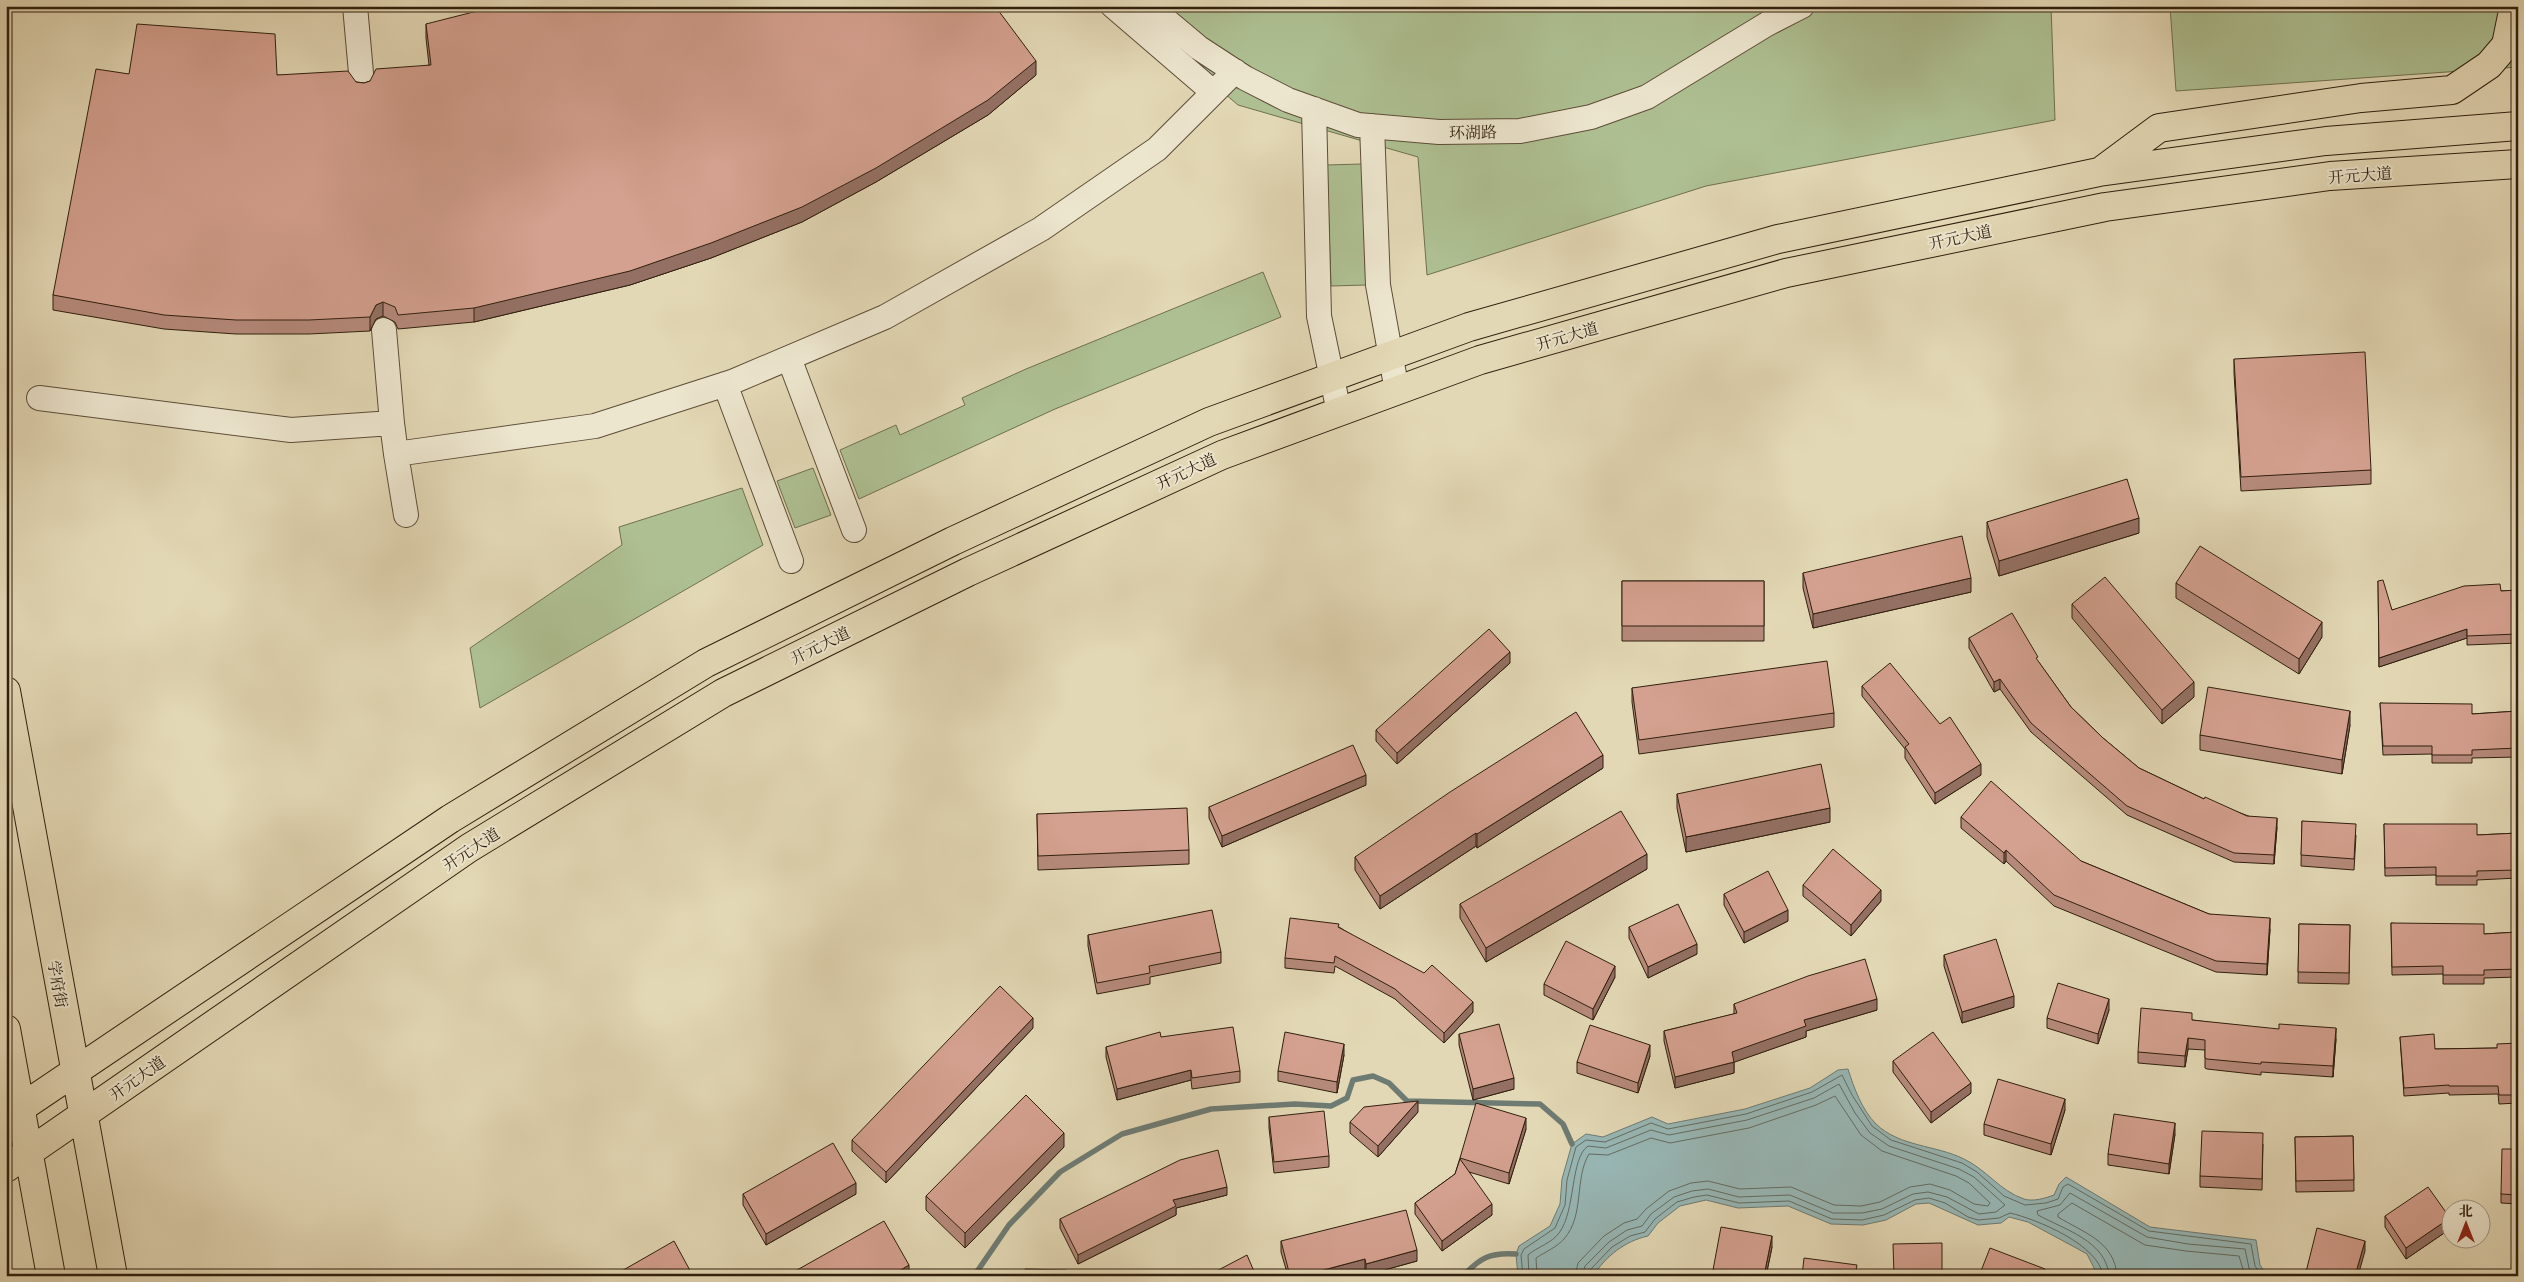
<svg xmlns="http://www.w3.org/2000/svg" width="2524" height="1282" viewBox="0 0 2524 1282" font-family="'Libre Caslon Text','Noto Serif SC',serif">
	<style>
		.green { fill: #aec092; stroke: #6f7050 }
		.water { fill: #98b8b7; stroke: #6e7b73 }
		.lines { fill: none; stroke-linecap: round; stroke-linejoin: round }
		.shore { stroke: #646c62; stroke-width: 1 }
		.stream { stroke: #6e7b73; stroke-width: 5.5 }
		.minor-casing { stroke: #5d4d38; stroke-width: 26 }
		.major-casing { stroke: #301f0e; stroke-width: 30 }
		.minor { stroke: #ede6cf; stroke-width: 24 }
		.major { stroke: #e3d8b5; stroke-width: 28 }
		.wall { fill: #b68a7b; stroke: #301f0e }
		.shaded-wall { fill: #947064; stroke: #301f0e }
		.building { fill: #d4a08f; stroke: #301f0e }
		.labels { text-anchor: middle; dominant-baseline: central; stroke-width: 4; stroke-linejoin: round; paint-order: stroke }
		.street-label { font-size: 16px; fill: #301f0e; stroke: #ede6cf }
	</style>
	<rect width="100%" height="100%" fill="#e3d8b5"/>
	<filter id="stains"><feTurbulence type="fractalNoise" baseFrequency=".004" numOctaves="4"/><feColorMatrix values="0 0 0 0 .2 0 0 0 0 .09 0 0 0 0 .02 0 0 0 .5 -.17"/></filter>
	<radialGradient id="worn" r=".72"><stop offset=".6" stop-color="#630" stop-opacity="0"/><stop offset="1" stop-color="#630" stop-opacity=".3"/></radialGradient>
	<path class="green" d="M1123 6H2051L2055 120 1706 186 1427 275 1418 157 1238 105Z
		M2170 6H2518V67L2176 91Z
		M1362 164 1366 285 1331 286 1327 165Z
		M1263 272 1281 317 1055 409 859 499 840 450 896 425 900 435 965 405 962 398 1026 369Z
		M813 468 831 515 795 528 777 481Z
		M742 488 763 545 480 708 470 648 622 545 619 527Z"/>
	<path class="water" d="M1848 1069C1854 1088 1862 1110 1876 1124 1900 1147 1936 1145 1964 1159 1987 1170 2000 1191 2024 1199 2033 1202 2046 1198 2054 1195L2059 1184 2066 1177 2150 1227 2256 1240 2260 1265 2267 1276H2098L2087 1254 2078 1249 2028 1222 2009 1217 2001 1223 1978 1225 1929 1203 1916 1204 1886 1220 1863 1225 1831 1224 1788 1206 1738 1208 1706 1200 1680 1206 1658 1223 1648 1236C1625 1241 1606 1256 1593 1276H1518L1516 1254 1519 1246 1550 1226 1560 1204 1562 1179 1572 1144 1586 1134 1603 1137 1652 1117 1668 1124 1745 1109 1810 1088 1838 1070Z"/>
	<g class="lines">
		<path class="shore" d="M1523 1276 1521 1255 1524 1249 1555 1228 1565 1205 1567 1180 1576 1147 1586 1140 1605 1142 1651 1123 1668 1129 1746 1114 1812 1092 1842 1075 1852 1095 1872 1126 1891 1140 1962 1163 1977 1172 2004 1196 2025 1205 2046 1203 2058 1199 2063 1187 2068 1184 2149 1231 2251 1244 2255 1266 2262 1276
			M1529 1276 1528 1255C1537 1247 1552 1243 1559 1233 1576 1211 1570 1158 1588 1146L1606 1148 1651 1130 1669 1135 1747 1120 1814 1098 1839 1084 1855 1113 1870 1133 1889 1146 1959 1169 1974 1177 2005 1205 1996 1212 1979 1214 1947 1197 1928 1192 1913 1194 1882 1209 1862 1213H1833L1790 1195 1739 1197 1708 1189 1692 1191 1674 1197 1651 1214 1642 1226 1627 1230 1609 1242 1585 1266 1582 1276
			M1537 1276 1536 1258C1545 1252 1557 1247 1564 1239 1585 1215 1574 1179 1589 1154L1608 1155 1651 1138 1670 1143 1749 1128 1816 1105 1835 1096 1861 1135 1882 1151 1956 1176 1969 1183 1990 1203 1988 1206 1974 1204 1950 1190 1930 1184 1910 1187 1880 1202 1861 1206 1834 1205 1791 1187 1740 1189 1708 1181 1691 1183 1669 1191 1646 1209 1637 1219 1624 1223 1604 1236 1578 1263 1575 1276
			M1589 1276 1590 1270 1612 1247 1630 1236 1645 1232 1655 1219 1677 1202 1694 1197 1707 1195 1739 1203 1789 1201 1832 1219 1862 1220 1884 1215 1915 1200 1929 1198 1945 1203 1968 1217 1978 1220 1999 1218 2010 1213C2036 1219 2100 1245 2103 1276
			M2109 1276C2107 1241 2063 1229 2038 1215L2037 1211 2060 1205 2070 1193 2147 1237 2188 1244 2245 1249 2249 1268 2254 1276
			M2117 1276C2115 1241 2082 1232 2058 1217V1214L2072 1203 2145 1245 2186 1251 2239 1256 2245 1276"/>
		<path class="stream" d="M974 1276 1009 1225 1060 1172 1122 1134 1211 1109 1295 1104 1331 1106 1347 1098 1353 1080 1373 1076 1389 1083 1407 1101 1540 1104 1563 1124 1572 1144
			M1463 1276C1480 1258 1490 1252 1516 1254"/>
		<defs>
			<path id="minor" d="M355 6 362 84
				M1113 6 1213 92
				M1149 6 1199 48 1245 78 1288 100 1358 125 1439 132 1520 131 1591 117 1647 97 1767 24 1802 6
				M1314 109 1319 316 1339 412
				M1372 126 1378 285 1397 391
				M384 330 392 423
				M789 358 854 530
				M725 384 791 561
				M39 398 291 430 392 423 396 454 595 426 732 382 885 317 1041 229 1157 149 1235 71
				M396 454 406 515"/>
			<path id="major" d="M2101 171 2159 128 2361 98 2452 90 2489 65 2506 45 2514 6
				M6 691 113 1276
				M6 1029 51 1276
				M6 1118 450 819 706 663 953 541 1209 422 1469 327 1778 239 2099 172 2326 141 2518 126
				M6 1168 469 848 723 693 968 572 1222 455 1480 360 1786 273 2105 207 2330 176 2518 164"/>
		</defs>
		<use href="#minor" class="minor-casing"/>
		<use href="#major" class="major-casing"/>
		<use href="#minor" class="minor"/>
		<use href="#major" class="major"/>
	</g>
	<path class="wall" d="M426 24 1036 75 988 115 876 182 802 222 711 258 630 285 474 322 398 329 395 322 383 316 376 319 370 331 309 334H236L164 329 53 310V295L129 74 277 75 356 82 364 83 370 81 429 65 426 38Z
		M2234 359 2371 470V484L2241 491 2234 373Z
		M1987 522 2139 533 1999 576 1987 537Z
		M1803 573 1971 592 1813 628 1803 588Z
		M1622 581H1764V641H1622Z
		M2378 581 2392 610 2501 591 2518 590V643L2467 645V638L2379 667Z
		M2176 583 2322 637 2299 674 2176 598Z
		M2072 604 2194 697 2162 724 2072 618Z
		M1969 638 2038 661 2071 707 2103 738 2139 768 2204 799 2277 827 2274 864 2234 862 2127 815 2031 732 2000 689 1994 692 1969 648Z
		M1510 663 1397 764 1376 741V730Z
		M1862 686 1981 775 1935 804 1905 758V749L1862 696Z
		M1632 688 1834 713V727L1639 754 1632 702Z
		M2380 703 2472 714 2518 711V757L2472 758V763H2432V754L2383 755Z
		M2350 725 2342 774 2200 750V735Z
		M1603 768 1477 848 1476 846 1380 909 1355 870V857Z
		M1366 785 1222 847 1209 818V807Z
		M1677 794 1830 822 1686 852 1677 808Z
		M1037 814 1189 850V864L1038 870Z
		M1961 817 2081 861 2209 914 2270 929 2267 975 2216 972 2054 906 2006 861 2004 864 1961 828Z
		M2302 821 2356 835 2354 870 2301 866Z
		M2384 824 2477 835 2518 833V878L2477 880V885H2436V875L2385 876Z
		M1647 869 1486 962 1460 918V904Z
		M1803 885 1881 901 1851 936 1803 896Z
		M1724 894 1788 921 1744 943 1724 905Z
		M2391 923 2484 934 2518 932V977L2484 978V984H2443V974L2392 975Z
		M2299 924 2350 925 2349 984 2298 983Z
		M1339 927 1473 1012 1444 1043 1395 999 1335 966 1334 973 1285 968V958Z
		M1629 927 1697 954 1648 978 1629 938Z
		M1088 935 1221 952V963L1150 977V984L1097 994 1088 946Z
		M1944 955 2014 1007 1962 1023 1944 966Z
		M1615 977 1593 1020 1544 995V984Z
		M1734 1004 1877 1010 1806 1031V1037L1734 1062V1073L1675 1088 1664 1041V1031L1734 1014Z
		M2109 1010 2098 1044 2047 1028V1018Z
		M2192 1020 2336 1039 2333 1077 2261 1072V1075L2207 1069 2205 1068V1050L2188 1049 2185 1067 2138 1063V1052Z
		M1033 1028 886 1183 852 1151V1140Z
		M1459 1034 1514 1089 1473 1100 1459 1045Z
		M1161 1037 1240 1071V1082L1192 1089 1191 1080 1117 1100 1106 1057V1047Z
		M2400 1037 2435 1049 2497 1048 2518 1043V1103L2499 1104 2498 1094 2449 1095V1093L2404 1096Z
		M1344 1055 1337 1093 1278 1081V1071Z
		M1650 1056 1638 1093 1577 1073V1062Z
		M1893 1061 1971 1093 1931 1123 1893 1072Z
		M2065 1110 2051 1155 1984 1135V1124Z
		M1418 1112 1378 1157 1350 1133V1122Z
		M1269 1117 1329 1156V1167L1274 1173 1269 1128Z
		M1526 1129 1509 1184 1469 1172 1492 1215 1442 1251 1415 1214V1203L1455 1174 1460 1158Z
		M2175 1134 2169 1174 2108 1165V1154Z
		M2353 1136 2354 1191 2296 1192 2295 1137Z
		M2263 1144 2262 1190 2200 1187V1176Z
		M1064 1147 965 1248 926 1210V1196Z
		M2518 1149V1204L2501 1203V1194Z
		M743 1194H856L766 1245 743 1205Z
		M1227 1195 1176 1208V1215L1078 1264 1060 1228V1219Z
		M2385 1216 2450 1229 2406 1259 2385 1227Z
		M1281 1241 1417 1261 1366 1275 1365 1270 1343 1276H1288L1281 1252Z
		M1772 1247 1766 1276H1713V1270Z"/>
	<path class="shaded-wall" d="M1036 61V75L988 115 876 182 802 222 711 258 630 285 474 322V308Z
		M383 302V316L376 319 370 331V317L376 305Z
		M2139 518V533L1999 576V561Z
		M1971 578V592L1813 628V614Z
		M2322 622V637L2299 674V659Z
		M2467 629V638L2379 667V658Z
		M1510 652V663L1397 764V753Z
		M2000 679V689L1994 692V682Z
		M2194 682V697L2162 724V710Z
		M2350 711V725L2342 774V760Z
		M1603 755V768L1477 848V834Z
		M1981 764V775L1935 804V793Z
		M1366 775V785L1222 847V836Z
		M1830 808V822L1686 852V837Z
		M2277 818V827L2274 864V855Z
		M1476 833V846L1380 909V896Z
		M2006 850V861L2004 864V853Z
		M1647 854V869L1486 962V948Z
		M1881 890V901L1851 936V925Z
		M1788 910V921L1744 943V932Z
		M2270 918V929L2267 975V964Z
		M1697 944V954L1648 978V967Z
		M1615 966V977L1593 1020V1009Z
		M2014 996V1007L1962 1023V1012Z
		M1877 999V1010L1806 1031V1037L1732 1063V1052L1804 1020Z
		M2109 999V1010L2098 1044V1034Z
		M1473 1002V1012L1444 1043V1033Z
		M1033 1018V1028L886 1183V1172Z
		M2336 1028V1039L2333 1077V1066Z
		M2188 1038V1049L2185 1067V1056Z
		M1344 1044V1055L1337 1093V1082Z
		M1650 1045V1056L1638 1093V1083Z
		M1734 1062V1073L1675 1088V1077Z
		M1191 1070V1080L1117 1100V1089Z
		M1514 1078V1089L1473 1100V1089Z
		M1971 1083V1093L1931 1123V1112Z
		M2065 1099V1110L2051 1155V1144Z
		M1418 1101V1112L1378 1157V1146Z
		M1526 1118V1129L1509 1184V1173Z
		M2175 1123V1134L2169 1174V1164Z
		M1064 1133V1147L965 1248V1233Z
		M856 1183V1194L766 1245V1234Z
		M1227 1187V1195L1176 1208V1215L1078 1264V1255L1173 1200Z
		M1492 1204V1215L1442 1251V1241Z
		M2450 1218V1229L2406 1259V1248Z
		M1772 1236V1247L1766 1276H1764Z
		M2365 1241V1251L2358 1276H2355Z
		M1417 1250V1261L1366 1275V1264Z
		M1365 1259V1270L1343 1276H1301Z
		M909 1265V1276H891Z"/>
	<path class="building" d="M497 6H995L1036 61 988 100 876 168 802 207 711 243 630 271 474 308 398 315 395 307 383 302 376 305 370 317 309 320H236L164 315 53 295 96 69 129 74 137 24 275 34 277 75 348 71 356 82 364 83 370 81 376 69 431 65 426 24Z
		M2365 352 2371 470 2241 477 2234 359Z
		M2127 479 2139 518 1999 561 1987 522Z
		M1962 536 1971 578 1813 614 1803 573Z
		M2200 546 2322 622 2299 659 2176 583Z
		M2105 577 2194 682 2162 710 2072 604Z
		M2383 580 2392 610 2464 586 2500 584 2501 591 2518 590V634L2467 636V629L2379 658 2378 581Z
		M1622 581H1764V626H1622Z
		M2012 613 2038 657 2036 658 2071 707 2103 738 2139 768 2204 799 2205 797 2247 816 2277 818 2274 855 2234 853 2127 806 2031 723 2000 679 1994 682 1969 638Z
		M1489 629 1510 652 1397 753 1376 730Z
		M1827 661 1834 713 1639 740 1632 688Z
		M1890 663 1940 724 1950 717 1981 764 1935 793 1905 747 1909 744 1862 686Z
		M2208 687 2350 711 2342 760 2200 735Z
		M2380 703 2472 704V714L2518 711V748L2472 750V755H2432V746H2383Z
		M1576 712 1603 755 1477 834 1476 833 1380 896 1355 857 1450 792Z
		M1353 745 1366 775 1222 836 1209 807Z
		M1821 764 1830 808 1686 837 1677 794Z
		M1991 781 2081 861 2209 914 2270 918 2267 964 2216 961 2054 895 2006 850 2004 853 1961 817Z
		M1187 808 1189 850 1038 856 1037 814Z
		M1621 811 1647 854 1486 948 1460 904Z
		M2302 821 2356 824 2354 859 2301 855Z
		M2384 824H2477V835L2518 833V870L2477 871V876H2436V867L2385 868Z
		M1833 849 1881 890 1851 925 1803 885Z
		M1768 871 1788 910 1744 932 1724 894Z
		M1678 904 1697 944 1648 967 1629 927Z
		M1212 910 1221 952 1149 966 1150 973 1097 983 1088 935Z
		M1290 918 1339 924 1338 927 1424 973 1432 965 1473 1002 1444 1033 1395 989 1335 956 1334 963 1285 958Z
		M2391 923 2484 924V934L2518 932V969L2484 970V975H2443V966L2392 967Z
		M2299 924 2350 925 2349 973 2298 972Z
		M1996 939 2014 996 1962 1012 1944 955Z
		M1566 941 1615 966 1593 1009 1544 984Z
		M1865 959 1877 999 1804 1020 1806 1026 1732 1052 1734 1062 1675 1077 1664 1031 1737 1013 1734 1004 1808 976Z
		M2058 983 2109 999 2098 1034 2047 1018Z
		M1000 986 1033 1018 886 1172 852 1140Z
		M2141 1008 2192 1013V1020L2279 1029V1024L2336 1028 2333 1066 2261 1062V1064L2207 1059 2205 1058V1040L2188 1038 2185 1056 2138 1052Z
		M1499 1024 1514 1078 1473 1089 1459 1034Z
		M1590 1025 1650 1045 1638 1083 1577 1062Z
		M1233 1027 1240 1071 1192 1078 1191 1070 1117 1089 1106 1047 1160 1032 1161 1037Z
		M1285 1032 1344 1044 1337 1082 1278 1071Z
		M1933 1032 1971 1083 1931 1112 1893 1061Z
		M2434 1034 2435 1049 2497 1048V1044L2518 1043V1095H2499L2498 1086H2449V1085L2404 1088 2400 1037Z
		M1998 1079 2065 1099 2051 1144 1984 1124Z
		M1026 1095 1064 1133 965 1233 926 1196Z
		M1418 1101 1378 1146 1350 1122 1364 1107Z
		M1476 1103 1526 1118 1509 1173 1460 1158Z
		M1324 1111 1329 1156 1274 1162 1269 1117Z
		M2114 1114 2175 1123 2169 1164 2108 1154Z
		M2202 1131 2263 1133 2262 1179 2200 1176Z
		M2353 1136 2354 1180 2296 1181 2295 1137Z
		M833 1143 856 1183 766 1234 743 1194Z
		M2502 1149H2518V1195L2501 1194Z
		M1218 1150 1227 1187 1173 1200 1176 1206 1078 1255 1060 1219 1180 1160Z
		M1460 1159 1492 1204 1442 1241 1415 1203 1455 1174Z
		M2428 1187 2450 1218 2406 1248 2385 1216Z
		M1406 1210 1417 1250 1366 1264 1365 1259 1301 1276H1290L1281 1241Z
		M884 1221 909 1265 891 1276H791L790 1274Z
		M1721 1227 1772 1236 1764 1276H1745L1713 1270Z
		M2317 1228 2365 1241 2355 1276H2305Z
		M674 1241 693 1276H613Z
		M1942 1243V1276H1894L1893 1244Z
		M1990 1248 2045 1269 2043 1276H1979Z
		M1247 1255 1256 1276H1207Z
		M1804 1258 1857 1265 1855 1276H1802Z
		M1025 1269 1067 1270V1276H1025Z
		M1622 1273 1638 1276H1622Z"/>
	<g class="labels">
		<g class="street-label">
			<text transform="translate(1473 132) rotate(-1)">环湖路</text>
			<text transform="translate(2360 175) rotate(-4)">开元大道</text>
			<text transform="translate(1960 237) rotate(-12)">开元大道</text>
			<text transform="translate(1567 336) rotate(-16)">开元大道</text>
			<text transform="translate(1186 471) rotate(-25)">开元大道</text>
			<text transform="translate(820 645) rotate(-26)">开元大道</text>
			<text transform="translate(471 849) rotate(-33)">开元大道</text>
			<text transform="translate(58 984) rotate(80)">学府街</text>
			<text transform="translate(137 1078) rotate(-35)">开元大道</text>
		</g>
	</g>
	<rect width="2524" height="1282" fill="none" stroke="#e3d8b5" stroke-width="25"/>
	<rect x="8" y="8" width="2509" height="1267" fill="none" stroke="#301f0e" stroke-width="2.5"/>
	<rect x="12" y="12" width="2499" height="1257" fill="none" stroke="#301f0e"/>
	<g transform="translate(2466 1224)"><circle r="24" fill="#ede6cf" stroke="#a19682"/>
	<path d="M0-4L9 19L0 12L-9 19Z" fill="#8f2418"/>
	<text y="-8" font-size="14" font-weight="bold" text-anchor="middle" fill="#301f0e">北</text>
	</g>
	<rect width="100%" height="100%" filter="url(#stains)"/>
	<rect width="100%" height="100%" fill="url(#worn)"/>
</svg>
